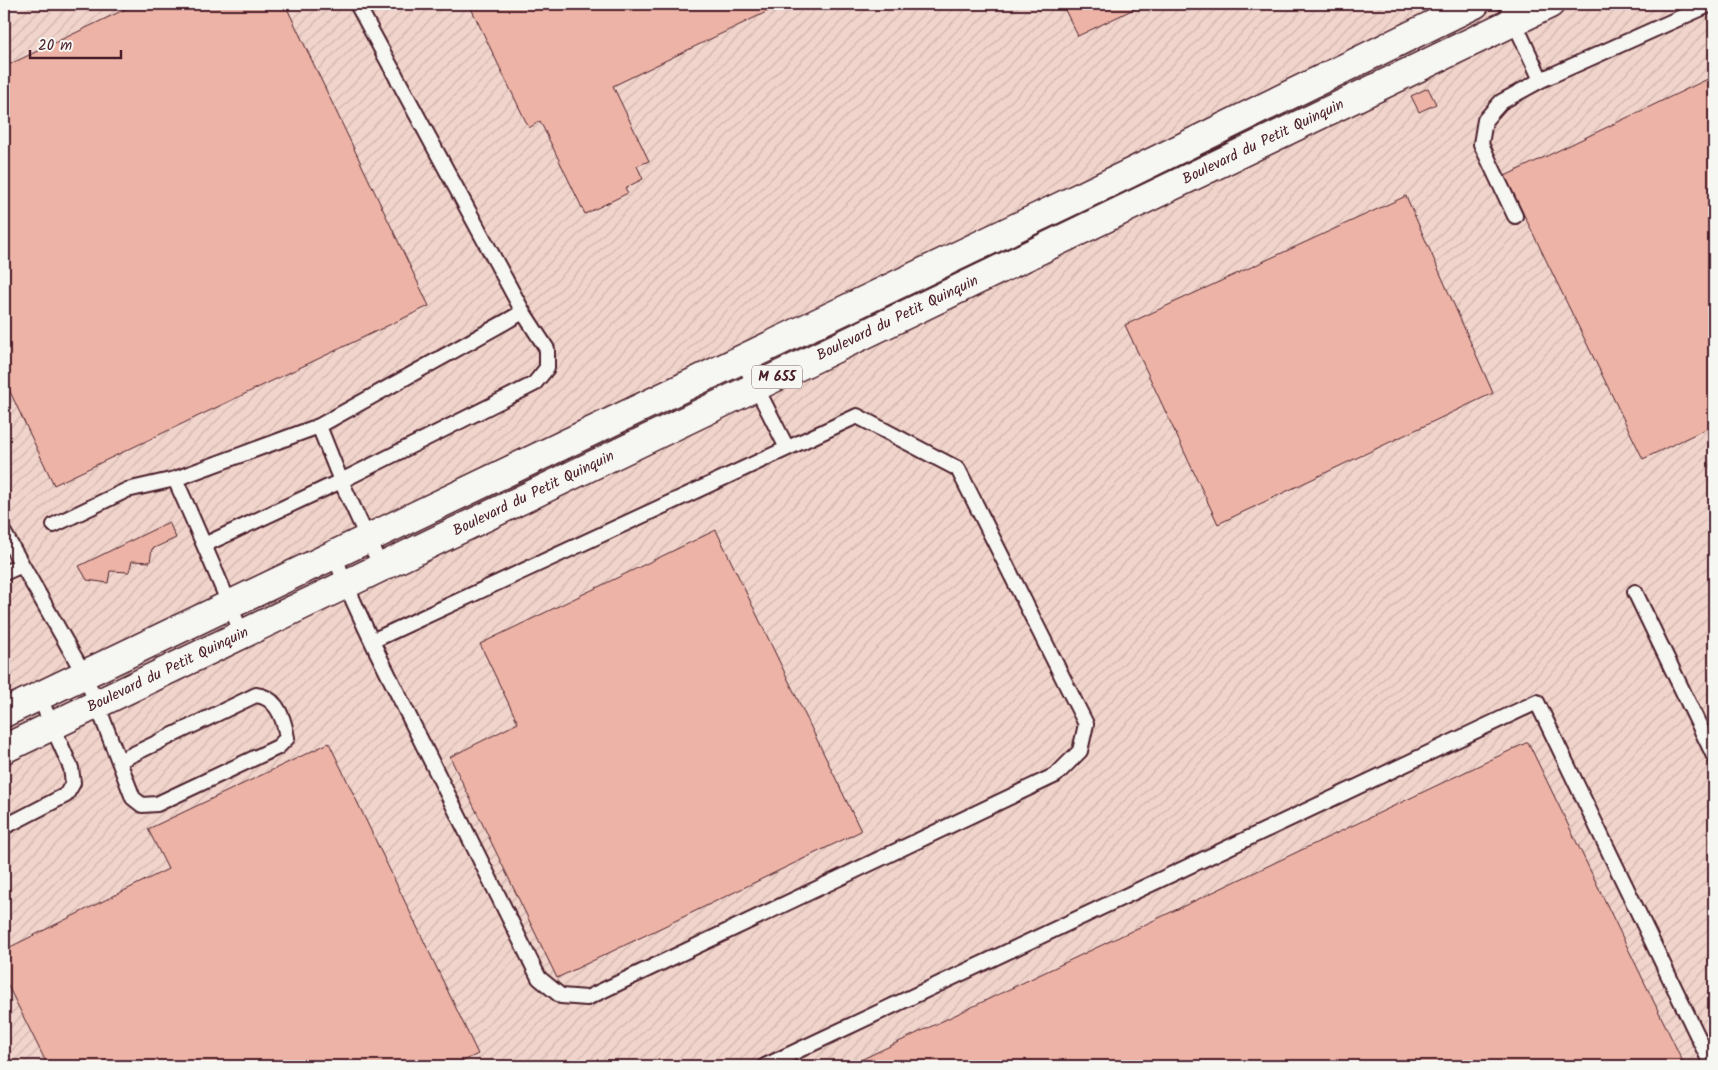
<svg xmlns="http://www.w3.org/2000/svg" width="1718" height="1070" viewBox="0 0 1718 1070" font-family="Kalam,sans-serif">
	<style>
		.industrial { fill: url(#industrial-furrows) }
		.building { fill: #edb3a6; stroke: #4a1f2b }
		.lines { fill: none; stroke-linecap: round; stroke-linejoin: round }
		.service-casing { stroke: #4a1f2b; stroke-width: 18 }
		.primary-casing { stroke: #4a1f2b; stroke-width: 31 }
		.service { stroke: #f6f6f2; stroke-width: 14 }
		.primary { stroke: #f6f6f2; stroke-width: 28 }
		.labels { text-anchor: middle; dominant-baseline: central; stroke-width: 4.5; stroke-linejoin: round; paint-order: stroke }
		.shield { fill: #f6f6f2; stroke: #7e6067; stroke-width: 1 }
		.shield-label { font-size: 14px; font-weight: bold; fill: #4a1f2b }
		.street-label { font-size: 15px; fill: #4a1f2b; stroke: #f6f6f2 }
	</style>
	<defs>
		<pattern id="industrial-furrows" width="10" height="10" patternUnits="userSpaceOnUse" patternTransform="scale(1.25)"><rect width="10" height="10" fill="#f1d4cb"/><path d="M-1 1l2-2M0 10L10 0M9 11l2-2" fill="none" stroke="#d0b6ae"/></pattern>
	</defs>
	<rect width="100%" height="100%" fill="#f3e2db"/>
	<filter id="ink" filterUnits="userSpaceOnUse"><feTurbulence type="fractalNoise" baseFrequency=".02" numOctaves="2"/><feDisplacementMap in="SourceGraphic" scale="10" xChannelSelector="R" yChannelSelector="G"/><feConvolveMatrix kernelMatrix="1 2 1 2 8 2 1 2 1" color-interpolation-filters="sRGB"/></filter>
	<g filter="url(#ink)">
		<path class="industrial" d="M33 4H1714V1066H4V18Z"/>
		<path class="building" d="M136 4H285L429 306 54 485 4 379V67Z
			M469 4H783L613 86 649 161 637 166 643 179 625 188 628 193 585 214 540 121 529 128Z
			M1062 4H1144L1078 36Z
			M1714 76V425L1643 459 1505 176Z
			M1428 88 1436 104 1419 112 1411 96Z
			M1406 196 1493 393 1218 524 1125 325Z
			M169 522 176 538 152 549 150 562 132 561 129 572 110 571 108 583 87 580 79 566Z
			M716 530 861 831 557 978 450 757 518 723 480 644Z
			M1528 742 1685 1066H848Z
			M329 743 478 1054 453 1066H48L4 978V950L168 869 148 829Z"/>
		<g class="lines">
			<defs>
				<path id="service" d="M357 4 523 312
					M1506 4 1541 80
					M1515 216 1481 144 1485 120 1501 102 1541 80 1711 4
					M742 359 787 448
					M319 426 341 481 381 567
					M54 525 127 490 175 479
					M4 533 84 674 97 704 133 798 142 805 157 804 278 747 287 738C284 718 277 697 256 695L119 761
					M204 545 341 481 534 384 547 368V349L523 312 319 426 175 479C198 530 220 582 242 634
					M334 555C347 588 362 621 378 654L539 978 561 996 587 998 1056 775 1080 751 1086 724 958 469 857 416 372 641
					M4 573 22 565
					M1635 592 1714 756
					M4 827 66 795 73 783 71 768 39 696
					M765 1066 1537 702 1712 1066"/>
				<g id="primary">
					<path d="M4 713 1128 174 1475 4"/>
					<path id="s1" d="M4 749 1550 4"/>
				</g>
			</defs>
			<use href="#service" class="service-casing"/>
			<use href="#primary" class="primary-casing"/>
			<use href="#service" class="service"/>
			<use href="#primary" class="primary"/>
		</g>
	</g>
	<g class="labels">
		<rect class="shield" x="752" y="365.5" width="50" height="23" rx="4"/>
		<g class="shield-label">
			<text x="777" y="377">M 655</text>
		</g>
		<g class="street-label">
			<text stroke="none"><textPath href="#s1" startOffset="1398">Boulevard du Petit Quinquin</textPath></text>
			<text stroke="none"><textPath href="#s1" startOffset="992">Boulevard du Petit Quinquin</textPath></text>
			<text stroke="none"><textPath href="#s1" startOffset="588">Boulevard du Petit Quinquin</textPath></text>
			<text stroke="none"><textPath href="#s1" startOffset="182">Boulevard du Petit Quinquin</textPath></text>
		</g>
	</g>
	<rect width="1718" height="1070" fill="none" stroke="#f6f6f2" stroke-width="20"/>
	<rect x="10" y="10" width="1698" height="1050" fill="none" stroke="#4a1f2b" stroke-width="2" filter="url(#ink)"/>
	<path d="M30 50v8h91v-8" fill="none" stroke="#4a1f2b" stroke-width="2.5"/>
	<text x="38" y="50" font-size="15" fill="#4a1f2b" stroke="#f6f6f2" stroke-width="4" paint-order="stroke">20 m</text>
</svg>
